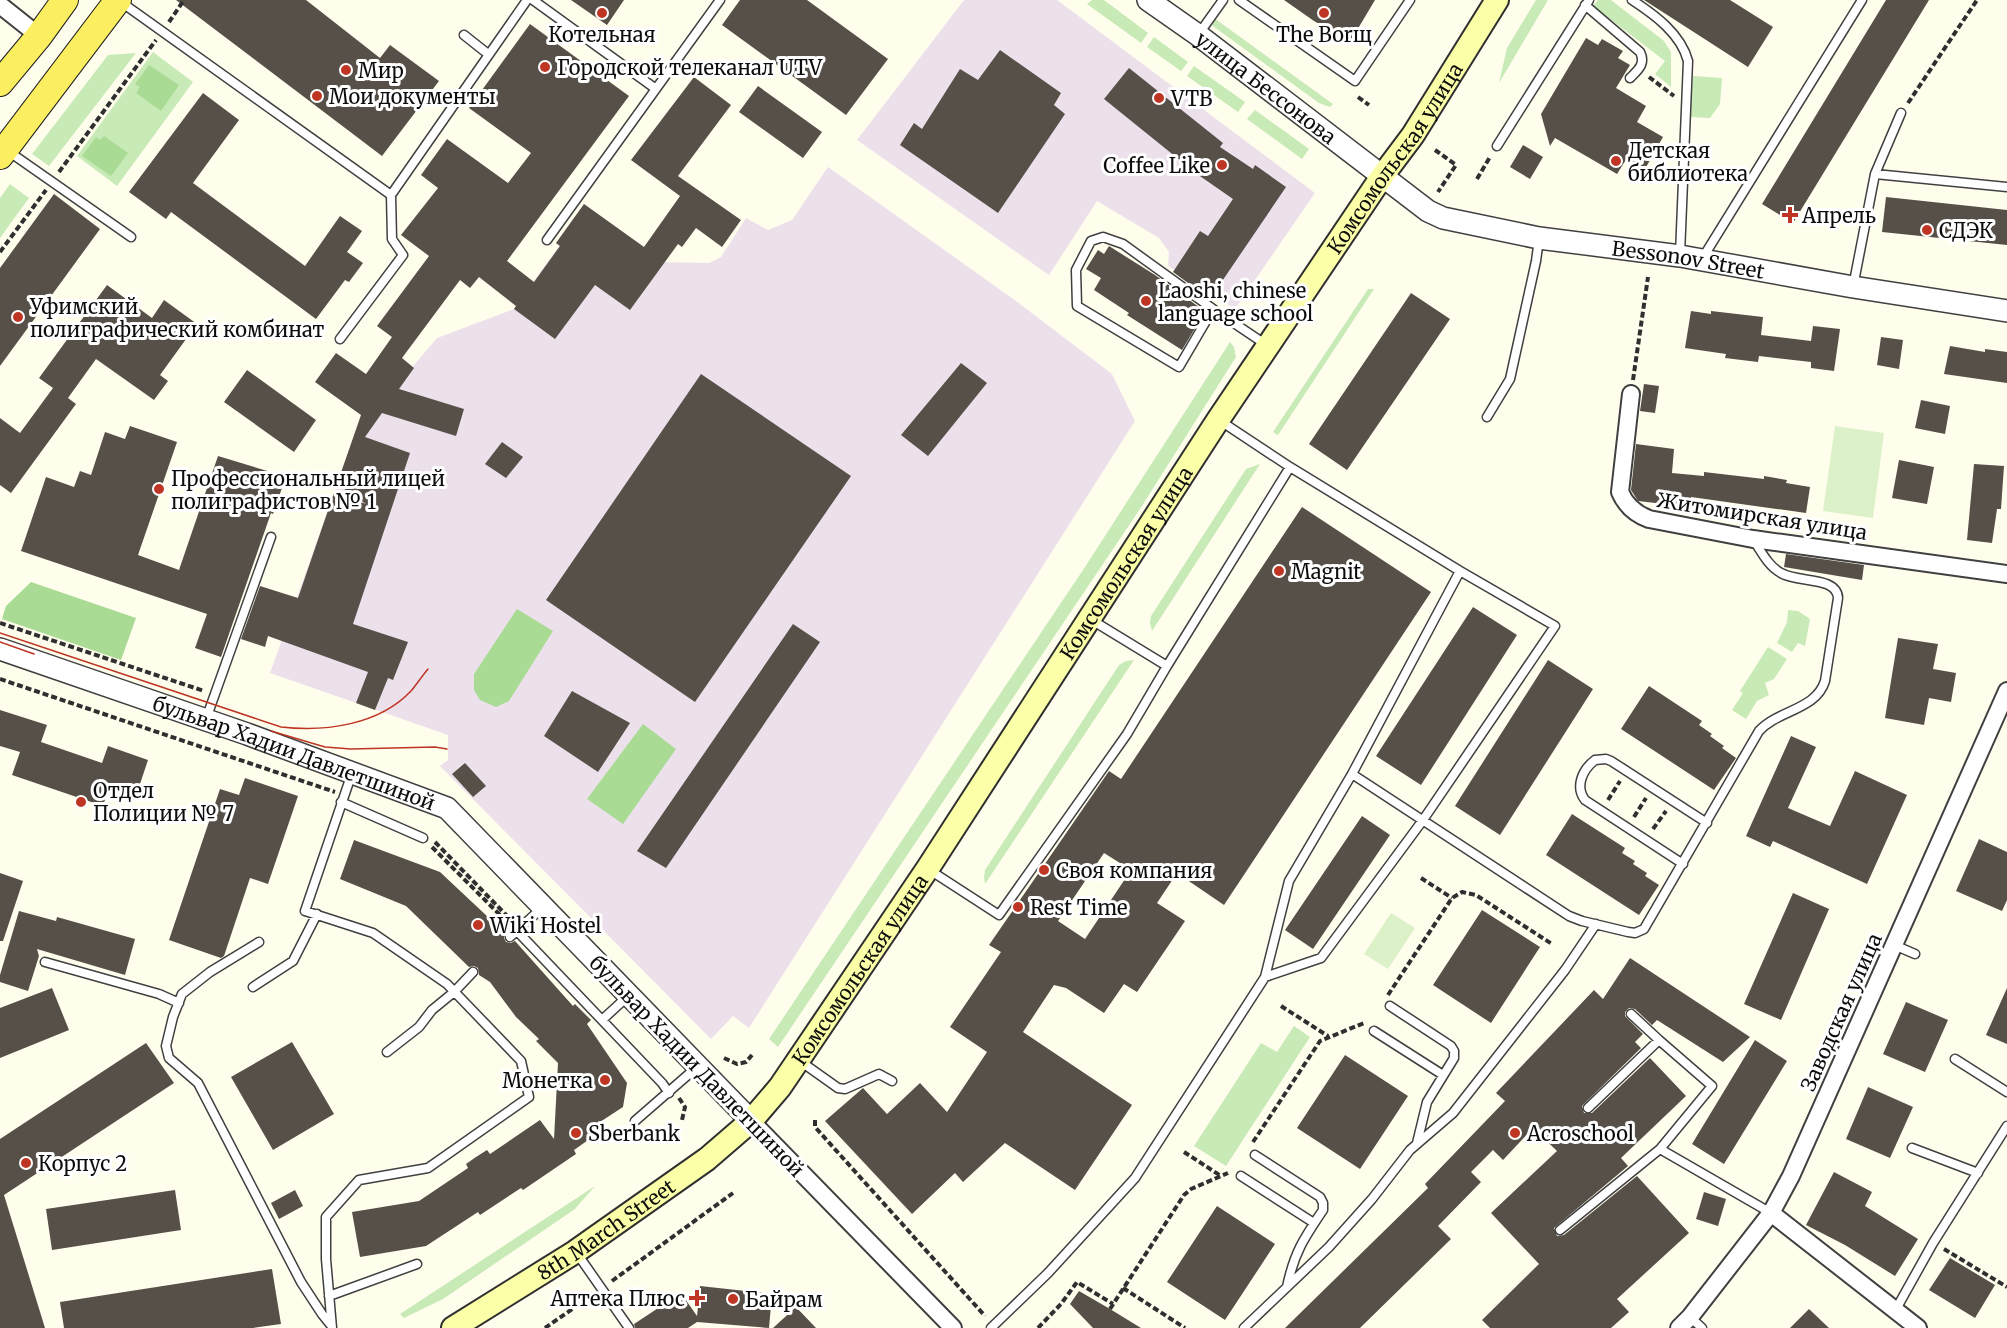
<svg xmlns="http://www.w3.org/2000/svg" width="2007" height="1328" viewBox="0 0 2007 1328" font-family="Merriweather,serif">
	<style>
		.industrial { fill: #ece1eb }
		.green { fill: #c8eab6 }
		.forest { fill: #a9db95 }
		.pitch { fill: #dcf1c8 }
		.building { fill: #565049; fill-rule: evenodd }
		.lines { fill: none; stroke-linecap: round; stroke-linejoin: round }
		.service-casing { stroke: #404040; stroke-width: 11 }
		.minor-casing { stroke: #404040; stroke-width: 20 }
		.tertiary-casing { stroke: #404040; stroke-width: 24 }
		.secondary-casing { stroke: #2f2f2f; stroke-width: 26 }
		.primary-casing { stroke: #1e1e1e; stroke-width: 28 }
		.path { stroke: #2f2f2f; stroke-width: 4; stroke-dasharray: 6 3; stroke-linecap: butt }
		.service { stroke: #fff; stroke-width: 8 }
		.minor { stroke: #fff; stroke-width: 16 }
		.tertiary { stroke: #fff; stroke-width: 21 }
		.secondary { stroke: #fbffa8; stroke-width: 22 }
		.primary { stroke: #fbee61; stroke-width: 26 }
		.tram { stroke: #bf3523; stroke-width: 1.5 }
		.poi-dot { fill: #bf3523; stroke: #fff; stroke-width: 2 }
		.labels { text-anchor: middle; dominant-baseline: central; stroke-width: 6; stroke-linejoin: round; paint-order: stroke }
		.poi-label { font-size: 20px; fill: #0d0d0d; stroke: #fff; text-anchor: start }
		.street-label { font-size: 20px; fill: #0d0d0d; stroke: #fff }
	</style>
	<rect width="100%" height="100%" fill="#fffeed"/>
	<path class="industrial" d="M964 0H1057L1315 193 1235 309 1168 266 1169 252 1159 238 1097 201 1049 275 857 140Z
		M828 167 1016 301 1112 374 1135 421 749 1028 733 1016 711 1039 440 766 448 760V735L270 673 355 434 437 338 514 309 559 246 556 243 584 204 665 262 709 263 721 257 746 218 768 230 792 220Z"/>
	<path class="green" d="M1092 0H1104L1148 33 1141 43 1087 4Z
		M1536 0H1548L1499 83 1507 48Z
		M1598 0H1611L1664 41 1671 52V87L1655 74 1665 61 1593 6Z
		M1214 18 1333 104 1330 107 1319 103 1210 24Z
		M1154 37 1188 62 1181 71 1147 47Z
		M153 52 193 82 117 186 77 156Z
		M136 53 49 166 32 154 108 55Z
		M1194 66 1245 102 1238 112 1187 76Z
		M1693 76 1722 78 1720 104 1710 118 1690 117Z
		M1255 110 1309 149 1302 159 1247 119Z
		M10 184 29 198 0 238V198Z
		M1368 289H1374L1278 435 1273 432Z
		M1230 342 1234 347 1236 357 1140 509 778 1047 769 1039 1085 567Z
		M1260 464 1152 631 1150 623 1151 616 1246 469Z
		M1788 610 1798 611 1810 619 1805 646 1798 643 1792 652 1777 643 1787 622Z
		M1768 647 1787 659 1774 679 1765 683 1769 695 1757 701 1746 719 1732 710 1743 693 1740 691Z
		M1134 660 985 884 984 877 985 870 1119 665 1126 661Z
		M1294 1026 1310 1037 1226 1166 1194 1146 1261 1043 1277 1052Z
		M595 1186 575 1209 443 1299 404 1318 400 1314Z"/>
	<path class="forest" d="M149 65 179 85 161 111 136 93 140 87 135 84Z
		M104 136 128 153 111 176 82 156 96 137 100 140Z
		M31 582 136 618 121 660 2 619 6 606Z
		M517 609 553 631 509 701 496 707 480 700 474 690V674Z
		M643 724 676 749 623 824 587 799Z"/>
	<path class="pitch" d="M1835 426 1884 433 1873 518 1823 511Z
		M1391 913 1415 928 1388 969 1364 954Z"/>
	<path class="building" d="M176 0H306L380 58 390 45 439 81 382 156Z
		M571 0H624L607 25Z
		M740 0H807L888 59 846 115 722 25Z
		M1284 0H1375L1350 42 1314 21Z
		M1644 0H1730L1773 27 1748 67Z
		M1886 0H1929L1793 223 1762 204Z
		M530 24 629 96 507 261 534 282 560 246 556 243 584 204 644 247 680 196 631 160 694 77 731 105 678 176 741 220 722 247 696 228 682 247 678 244 630 310 595 285 555 339 514 309 516 306 479 277 470 288 460 280 402 358 414 368 399 389 464 409 456 436 382 413 365 437 410 453 353 624 408 642 393 680 388 678 375 710 356 703 368 672 268 636 265 647 241 639 260 586 298 598 334 493 366 504 337 484 361 415 315 382 336 353 366 374 392 337 377 326 429 256 401 235 438 188 421 175 447 139 508 183 531 153 469 108Z
		M1586 38 1598 45 1602 39 1623 51 1618 58 1630 65 1616 88 1646 106 1637 122 1663 137 1645 169 1627 158 1617 174 1555 138 1550 146 1541 114Z
		M1000 50 1061 93 1054 105 1065 114 998 213 900 145 914 123 922 129 960 69 978 80Z
		M1129 68 1223 143 1220 147 1253 169 1255 165 1286 187 1210 299 1173 272 1200 231 1208 236 1233 199 1197 174 1104 99Z
		M758 86 822 132 803 158 739 112Z
		M203 93 239 120 193 183 305 266 340 216 362 231 347 252 363 263 349 282 345 280 316 319 171 212 166 219 129 192Z
		M1523 145 1543 157 1530 179 1510 167Z
		M54 194 100 229 0 366V268Z
		M1886 197 2007 210V245L1882 232Z
		M1109 246 1155 275 1203 310 1204 313 1182 350 1127 315 1129 313 1094 290 1101 278 1086 269 1098 250 1104 254Z
		M107 285 152 318 164 300 197 324 160 375 168 381 154 400 96 359 68 398 76 404 11 493 0 485V418L20 433 53 388 39 378Z
		M1411 293 1450 319 1347 470 1309 444Z
		M1691 311 1711 314V311L1763 317 1761 335 1811 341 1813 326 1840 329 1834 371 1811 368V362L1759 356 1758 362 1725 358 1726 354 1685 348Z
		M1881 337 1903 340 1899 369 1877 365Z
		M1950 346 1985 352V349L2007 352V383L1944 374Z
		M961 363 987 383 928 456 901 435Z
		M247 370 316 420 294 452 224 402Z
		M701 374 851 476 695 702 546 600Z
		M1644 384 1659 386 1655 413 1640 411Z
		M1921 400 1950 406 1945 434 1915 428Z
		M130 426 177 442 138 555 179 570 218 456 284 476V482L273 514 271 513 221 657 195 648 207 614 21 551 46 477 74 487 80 471 91 475 105 432 125 439Z
		M502 442 523 457 506 478 485 464Z
		M1636 444 1674 449 1672 473 1704 476V472L1764 479V476L1787 480 1786 483 1810 487 1806 513 1691 497 1690 507 1638 501 1631 490Z
		M1899 460 1934 467 1927 504 1892 498Z
		M1974 464 2004 466 2001 509H1997L1992 543 1967 540Z
		M1302 507 1431 592 1224 905 1177 873 1157 903 1185 921 1137 992 1124 984 1104 1013 1066 988 1054 985 1023 1032 1132 1105 1075 1190 1005 1143 963 1182 955 1173 912 1214 825 1121 863 1088 887 1114 920 1083 947 1112 987 1052 950 1027 1001 952 989 945 1109 771 1121 779ZM1104 853 1131 870 1085 939 1058 921Z
		M1786 554 1864 565 1862 580 1784 567Z
		M1473 607 1517 635 1421 785 1376 756Z
		M793 624 820 642 666 868 637 851Z
		M1898 638 1938 644 1933 669 1956 673 1951 702 1929 698 1924 725 1885 718Z
		M1548 660 1593 689 1500 835 1455 806Z
		M1649 686 1702 721 1699 725 1712 734 1710 736 1724 746 1722 748 1736 758 1714 790 1621 729Z
		M572 691 630 723 598 772 544 736Z
		M0 710 47 725 41 742 102 763 108 746 148 760 137 793 110 784 103 806 12 775 20 752 0 746Z
		M1791 736 1816 747 1788 808 1830 826 1855 771 1907 795 1867 884 1773 841 1770 847 1746 836Z
		M465 763 486 786 473 797 452 774Z
		M245 778 298 796 268 884 250 878 224 956 221 958 169 940 220 789 239 795Z
		M1572 814 1625 848 1622 853 1635 861 1633 864 1647 873 1645 876 1659 885 1639 915 1546 855Z
		M1362 816 1390 835 1313 949 1285 930Z
		M1979 839 2007 852V900L2002 911 1956 891Z
		M354 840 440 872 505 933 504 938 506 942 511 943 515 941 573 1006 575 1004 591 1020 587 1024 627 1083 623 1107 600 1122 601 1131 574 1150 576 1154 523 1190 521 1188 480 1215 478 1212 426 1246 360 1257 352 1212 419 1201 468 1168 466 1164 476 1157 487 1150 490 1154 540 1120 554 1139 558 1063 536 1041 539 1039 516 1017 490 982 479 975 478 968 474 966 469 967 406 906 340 879Z
		M0 873 23 881 3 941H0Z
		M1793 893 1829 909 1781 1020 1744 1004Z
		M1482 910 1540 947 1491 1023 1433 985Z
		M19 911 56 921 57 917 135 939 125 975 37 949 39 956 28 991 0 982V975Z
		M1630 958 1750 1037 1723 1062 1657 1020 1652 1025 1635 1009 1629 1008 1625 1012V1016L1643 1034 1635 1042 1641 1048 1582 1106 1584 1113H1592L1650 1058 1686 1096 1621 1158 1628 1166 1554 1228 1557 1236 1564 1235 1637 1176 1689 1233 1617 1299 1629 1312 1611 1328H1490L1482 1320 1539 1264 1491 1213 1557 1151 1533 1128 1503 1160 1493 1150 1471 1172 1481 1182 1438 1226 1451 1239 1360 1328H1285L1428 1188 1425 1184 1505 1101 1496 1093 1594 990 1603 999Z
		M52 988 69 1030 0 1058V1008Z
		M2007 988V1044L1986 1035Z
		M1906 1002 1948 1020 1925 1072 1883 1054Z
		M1755 1040 1787 1061 1724 1164 1692 1144Z
		M292 1042 334 1114 273 1150 231 1077Z
		M146 1043 174 1083 4 1195 45 1328H0V1139Z
		M1345 1055 1408 1096 1360 1169 1297 1128Z
		M1868 1087 1913 1107 1890 1158 1846 1139Z
		M1834 1172 1872 1192 1865 1206 1918 1239 1895 1276 1845 1245 1806 1225Z
		M175 1190 181 1230 52 1250 46 1209Z
		M295 1190 303 1206 279 1219 271 1203Z
		M1704 1192 1726 1199 1718 1226 1696 1219Z
		M1217 1206 1275 1244 1225 1320 1167 1282Z
		M1950 1258 1995 1285 1975 1318 1929 1290Z
		M272 1269 281 1324 253 1328H64L60 1302Z
		M700 1286 772 1294 769 1328 697 1322 688 1328H635L634 1324 681 1293 697 1316Z
		M1079 1291 1110 1309 1141 1328H1093L1070 1304Z
		M796 1307 816 1328H773Z
		M1809 1309 1829 1328H1790Z"/>
	<g class="lines">
		<defs>
			<path id="service" d="M533 0 656 89
				M1239 0 1355 81 1410 0
				M1632 0C1655 15 1681 34 1688 61L1680 254
				M121 2 391 195 527 0
				M1585 5 1640 52C1646 64 1638 70 1630 78
				M464 35 488 54
				M1198 35 1223 0
				M1497 146 1589 0
				M8 151 131 237
				M1875 174 2007 187
				M547 240 720 0
				M1702 259 1862 0
				M1853 287 1875 174 1901 113
				M1213 309 1123 244 1103 237 1091 241 1076 270 1077 306 1179 367 1213 309 1268 346
				M340 339 403 255 392 239 391 195
				M1487 417 1510 379 1536 261 1539 239
				M1167 666 1290 467 1219 420
				M206 719 271 537
				M1352 774 1569 916 1582 921 1628 932 1635 933 1644 929 1759 731C1778 710 1816 710 1825 681L1838 598C1837 576 1797 583 1781 573 1768 566 1761 551 1753 539
				M341 802 423 838
				M1683 864 1585 800C1575 787 1582 770 1595 760L1606 759 1611 761 1707 823
				M928 869 999 915 1127 734 1167 666 1090 619
				M517 931 662 1083 669 1093
				M510 937 543 907
				M259 942 210 972 182 994 173 1017 166 1046 169 1058 198 1083 301 1282 322 1314 330 1324
				M1894 945 1915 954
				M45 962 159 994 179 1003
				M1265 977 1321 958 1423 820 1555 626 1460 571 1290 467
				M253 987 293 961 317 914
				M1390 1006 1451 1046 1454 1051V1058L1427 1102 1417 1143
				M1631 1014 1659 1040
				M602 1020 628 996
				M1374 1031 1443 1075
				M387 1052 419 1027 432 1010 454 992 473 972
				M1955 1059 2007 1092
				M800 1061 838 1088 845 1089 879 1074 892 1081
				M1588 1108 1659 1040 1712 1086 1660 1149
				M635 1121 697 1067
				M1912 1148 1978 1173
				M1255 1155 1320 1197 1323 1203V1210C1304 1238 1294 1253 1287 1287
				M1241 1176 1314 1223
				M1560 1230 1660 1149 1771 1213
				M576 1252 629 1328
				M329 1296 417 1264
				M1895 1311 1933 1243 2007 1126
				M1690 1317 1702 1328
				M332 1328 326 1259V1217L359 1180 428 1168 529 1097 521 1061 447 984 373 933 305 911 352 773
				M991 1328 1048 1273 1135 1178 1265 977 1289 881 1352 774 1460 571
				M1244 1328 1329 1247 1372 1199 1410 1150 1453 1113 1565 970 1596 924"/>
			<path id="minor" d="M0 5 39 36
				M1631 394 1620 492C1626 506 1635 514 1649 519L1753 539 2007 574
				M751 1121 953 1328
				M1771 1213 1918 1328
				M1679 1328 1690 1317 1771 1213 1791 1176 2007 691"/>
			<g id="tertiary">
				<path id="s1" d="M1148 0 1198 35 1428 211 1443 218 1539 238 1680 256 1853 287 2007 311"/>
				<path id="s2" d="M0 649 247 734 447 808 751 1121"/>
			</g>
			<g id="secondary">
				<path id="s3" d="M453 1328 575 1252 707 1159 751 1121 780 1087 928 868 1218 420 1383 175 1413 135 1497 0"/>
			</g>
			<path id="primary" d="M0 83 39 36 65 0
				M0 156 118 0"/>
		</defs>
		<use href="#service" class="service-casing"/>
		<use href="#minor" class="minor-casing"/>
		<use href="#tertiary" class="tertiary-casing"/>
		<use href="#secondary" class="secondary-casing"/>
		<use href="#primary" class="primary-casing"/>
		<path class="path" d="M169 22 184 0
			M1649 77 1674 96
			M1358 97 1369 105
			M1908 103 1977 0
			M1435 150 1456 165 1438 192
			M59 172 156 40
			M1477 179 1490 157
			M0 252 46 190
			M1633 380 1648 277
			M0 623 204 691
			M0 679 335 792
			M1608 800 1620 781
			M1634 817 1646 798
			M1653 829 1666 811
			M435 842 511 920
			M432 847 507 922
			M1421 878 1452 898
			M1388 995 1452 898 1462 892 1476 895 1552 944
			M1281 1006 1328 1036
			M724 1058 737 1064 746 1062 752 1055
			M679 1098 685 1107 682 1120
			M815 1120V1127L985 1316
			M1253 1142 1320 1041 1364 1023
			M1184 1152 1221 1176
			M1944 1249 2007 1287
			M612 1281 733 1193
			M1123 1288 1185 1328
			M1110 1309 1184 1195 1191 1189 1228 1173
			M545 1328 591 1296
			M1038 1328 1061 1304 1077 1282 1113 1304"/>
		<use href="#service" class="service"/>
		<use href="#minor" class="minor"/>
		<use href="#tertiary" class="tertiary"/>
		<use href="#secondary" class="secondary"/>
		<use href="#primary" class="primary"/>
		<path class="tram" d="M0 633 281 727C325 732 379 725 411 691 417 684 422 676 428 669
			M0 642 34 654
			M271 731 325 747 351 749 435 747 447 749"/>
	</g>
	<g class="poi-dot">
		<circle cx="602" cy="13" r="6"/>
		<circle cx="1324" cy="13" r="6"/>
		<circle cx="545" cy="67" r="6"/>
		<circle cx="346" cy="70" r="6"/>
		<circle cx="317" cy="96" r="6"/>
		<circle cx="1159" cy="98" r="6"/>
		<circle cx="1616" cy="161" r="6"/>
		<circle cx="1222" cy="165" r="6"/>
		<path d="M1787 206h6v6h6v6h-6v6h-6v-6h-6v-6h6z"/>
		<circle cx="1927" cy="230" r="6"/>
		<circle cx="1146" cy="301" r="6"/>
		<circle cx="18" cy="317" r="6"/>
		<circle cx="159" cy="489" r="6"/>
		<circle cx="1279" cy="571" r="6"/>
		<circle cx="81" cy="802" r="6"/>
		<circle cx="1044" cy="870" r="6"/>
		<circle cx="1018" cy="907" r="6"/>
		<circle cx="478" cy="925" r="6"/>
		<circle cx="605" cy="1080" r="6"/>
		<circle cx="576" cy="1133" r="6"/>
		<circle cx="1515" cy="1133" r="6"/>
		<circle cx="26" cy="1163" r="6"/>
		<path d="M694 1289h6v6h6v6h-6v6h-6v-6h-6v-6h6z"/>
		<circle cx="733" cy="1299" r="6"/>
	</g>
	<g class="labels">
		<g class="poi-label">
			<text x="602" y="34" text-anchor="middle">Котельная</text>
			<text x="1324" y="34" text-anchor="middle">The Borщ</text>
			<text x="557" y="67">Городской телеканал UTV</text>
			<text x="358" y="70">Мир</text>
			<text x="329" y="96">Мои документы</text>
			<text x="1171" y="98">VTB</text>
			<text x="1628" y="150">Детская<tspan x="1628" dy="23">библиотека</tspan></text>
			<text x="1210" y="165" text-anchor="end">Coffee Like</text>
			<text x="1802" y="215">Апрель</text>
			<text x="1939" y="230">СДЭК</text>
			<text x="1158" y="290">Laoshi, chinese<tspan x="1158" dy="23">language school</tspan></text>
			<text x="30" y="306">Уфимский<tspan x="30" dy="23">полиграфический комбинат</tspan></text>
			<text x="171" y="478">Профессиональный лицей<tspan x="171" dy="23">полиграфистов № 1</tspan></text>
			<text x="1291" y="571">Magnit</text>
			<text x="93" y="790">Отдел<tspan x="93" dy="23">Полиции № 7</tspan></text>
			<text x="1056" y="870">Своя компания</text>
			<text x="1030" y="907">Rest Time</text>
			<text x="490" y="925">Wiki Hostel</text>
			<text x="593" y="1080" text-anchor="end">Монетка</text>
			<text x="588" y="1133">Sberbank</text>
			<text x="1527" y="1133">Acroschool</text>
			<text x="38" y="1163">Корпус 2</text>
			<text x="685" y="1298" text-anchor="end">Аптека Плюс</text>
			<text x="745" y="1299">Байрам</text>
		</g>
		<g class="street-label">
			<text stroke="none"><textPath href="#s1" startOffset="147">улица Бессонова</textPath></text>
			<text stroke="none"><textPath href="#s3" startOffset="1522">Комсомольская улица</textPath></text>
			<text stroke="none"><textPath href="#s1" startOffset="616">Bessonov Street</textPath></text>
			<text transform="translate(1762 516) rotate(9)">Житомирская улица</text>
			<text stroke="none"><textPath href="#s3" startOffset="1036">Комсомольская улица</textPath></text>
			<text stroke="none"><textPath href="#s2" startOffset="312">бульвар Хадии Давлетшиной</textPath></text>
			<text stroke="none"><textPath href="#s3" startOffset="550">Комсомольская улица</textPath></text>
			<text transform="translate(1841 1012) rotate(-66)">Заводская улица</text>
			<text transform="translate(697 1066) rotate(46)">бульвар Хадии Давлетшиной</text>
			<text stroke="none"><textPath href="#s3" startOffset="182">8th March Street</textPath></text>
		</g>
	</g>
</svg>
